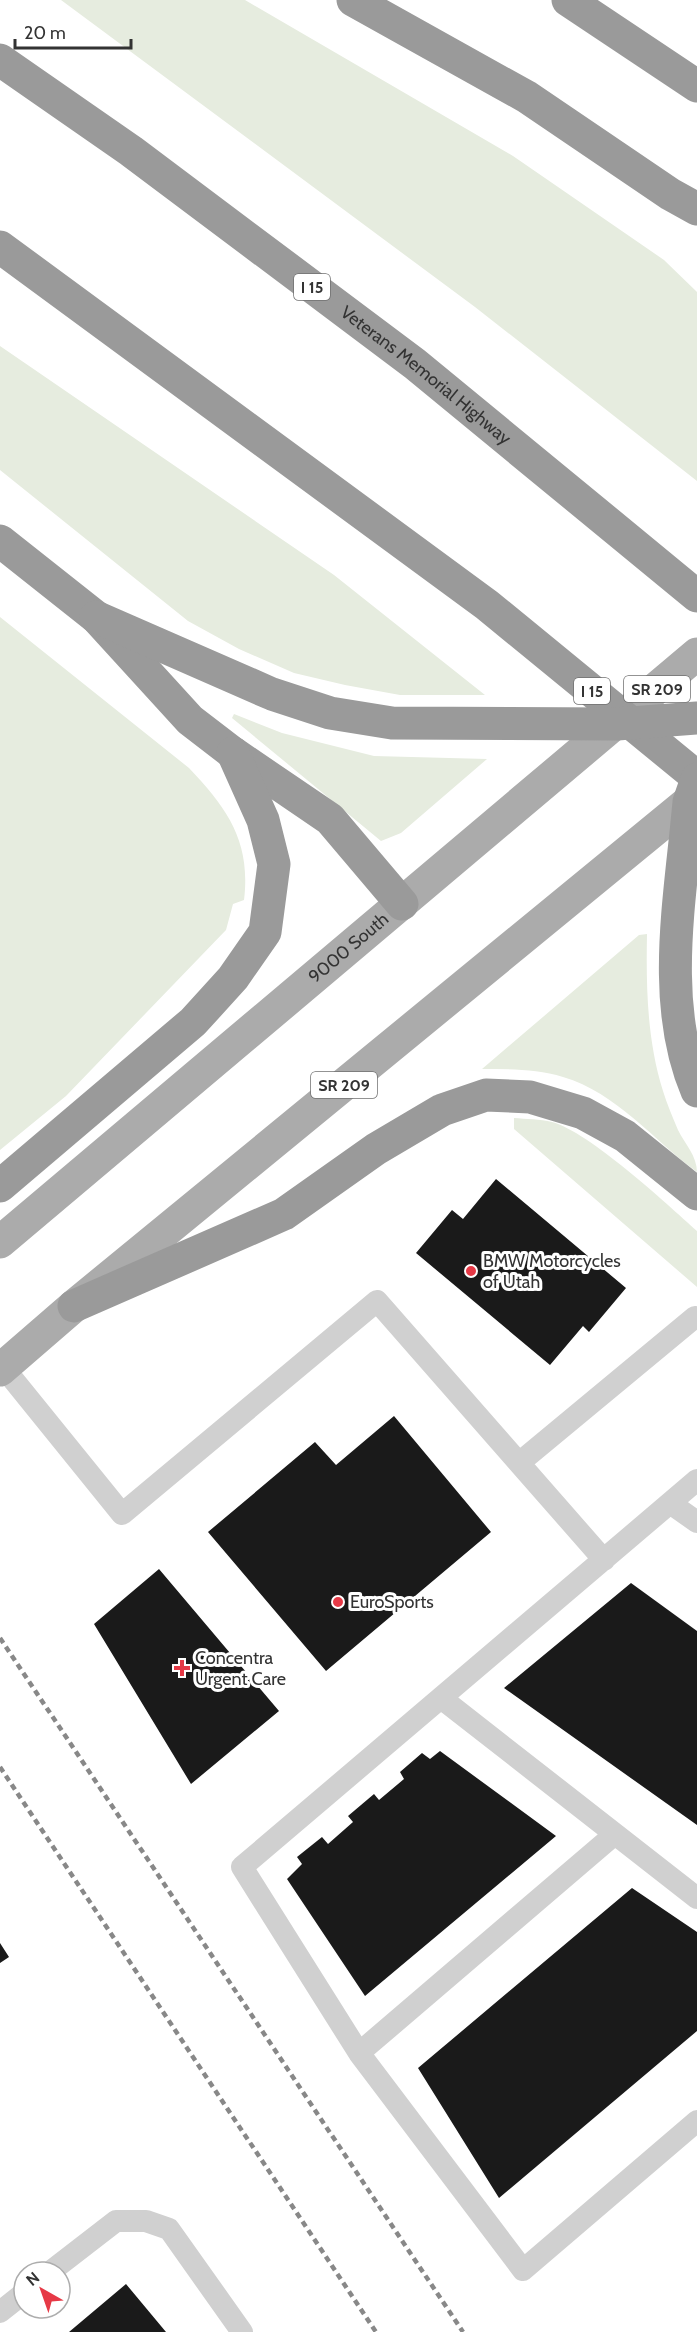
<svg xmlns="http://www.w3.org/2000/svg" width="697" height="2332" viewBox="0 0 697 2332" font-family="Cabin,sans-serif">
	<style>
		.green { fill: #e6ecdf }
		.building { fill: #1a1a1a }
		.lines { fill: none; stroke-linecap: round; stroke-linejoin: round }
		.service { stroke: #d0d0d0; stroke-width: 22 }
		.primary { stroke: #ababab; stroke-width: 33 }
		.motorway { stroke: #9a9a9a; stroke-width: 33 }
		.rail { stroke: #888; stroke-width: 4.5; stroke-dasharray: 6 4.5; stroke-linecap: butt }
		.poi-dot { fill: #e63946; stroke: #fff; stroke-width: 2 }
		.labels { text-anchor: middle; dominant-baseline: central; stroke-width: 6; stroke-linejoin: round; paint-order: stroke }
		.shield { fill: #fff; stroke: #707070; stroke-width: 1.5 }
		.shield-label { font-size: 16px; font-weight: bold; fill: #333 }
		.street-label { font-size: 18px; fill: #333; stroke: #fff }
		.poi-label { font-size: 18px; fill: #333; stroke: #fff; text-anchor: start }
	</style>
	<rect width="100%" height="100%" fill="#fff"/>
	<path class="green" d="M61 0H245L513 156 664 260 697 292V481L475 307Z
		M0 346 334 575 485 695H400L345 685 294 673 239 649 188 621 0 470Z
		M0 617 189 768C228 809 251 842 244 900L233 904 226 930 66 1096 0 1150Z
		M234 714 282 733 374 756 487 759 401 833 381 841 232 718Z
		M647 934C646 987 647 1040 663 1091 667 1104 673 1118 678 1130 685 1144 697 1156 697 1172 653 1140 617 1093 563 1077 537 1069 509 1069 482 1069L639 935Z
		M514 1118C526 1119 540 1119 552 1122 589 1132 666 1203 697 1231V1287L514 1129Z"/>
	<path class="building" d="M496 1179 626 1288 589 1332 583 1326 550 1365 416 1253 452 1210 463 1219Z
		M394 1416 491 1532 326 1671 208 1532 315 1442 336 1465Z
		M159 1569 279 1711 191 1784 94 1624Z
		M631 1583 697 1631V1825L504 1688Z
		M440 1751 556 1836 365 1996 287 1879 302 1864 297 1857 322 1837 328 1844 353 1822 348 1816 374 1794 379 1800 404 1779 400 1772 422 1753 430 1759Z
		M632 1888 697 1932V2031L499 2198 418 2068Z
		M0 1943 9 1957 0 1963Z
		M126 2284 166 2332H69Z"/>
	<g class="lines">
		<path class="service" d="M3 1367 122 1514 377 1301 604 1560
			M519 1463 695 1317
			M697 1480 242 1867 359 2053 523 2270 697 2121
			M670 1503 697 1522
			M441 1698 697 1898
			M359 2053 615 1834
			M50 2272 116 2221H146L169 2229 242 2332
			M0 2312 24 2293"/>
		<g class="primary">
			<path id="s1" d="M0 1242 697 654"/>
			<path d="M0 1370 74 1306 697 795"/>
		</g>
		<g class="motorway">
			<path d="M353 0 527 97 670 194 697 209"/>
			<path d="M568 0 697 86"/>
			<path id="s2" d="M0 60 131 151 415 364 697 596"/>
			<path d="M0 247 487 605 697 777"/>
			<path d="M0 541 96 617 190 720 233 753 330 819 402 904"/>
			<path d="M96 617 272 694 330 713 392 723 617 724 697 718"/>
			<path d="M697 779 689 802C681 895 659 1002 697 1091"/>
			<path d="M0 1186 193 1022 233 978 265 932 274 864 263 820 233 753"/>
			<path d="M74 1306 284 1214 376 1149 442 1110 486 1095 530 1097 583 1113 625 1136 697 1194"/>
		</g>
		<path class="rail" d="M0 1638 463 2332
			M0 1767 376 2332"/>
	</g>
	<g class="poi-dot">
		<circle cx="471" cy="1271" r="6"/>
		<circle cx="338" cy="1602" r="6"/>
		<path d="M179 1659h6v6h6v6h-6v6h-6v-6h-6v-6h6z"/>
	</g>
	<g class="labels">
		<g class="shield">
			<rect x="294" y="274" width="36" height="26" rx="4.5"/>
			<rect x="624" y="676" width="66" height="26" rx="4.5"/>
			<rect x="574" y="678" width="36" height="26" rx="4.5"/>
			<rect x="311" y="1072" width="66" height="26" rx="4.5"/>
		</g>
		<g class="shield-label">
			<text x="312" y="287">I 15</text>
			<text x="657" y="689">SR 209</text>
			<text x="592" y="691">I 15</text>
			<text x="344" y="1085">SR 209</text>
		</g>
		<g class="street-label">
			<text stroke="none"><textPath href="#s2" startOffset="530">Veterans Memorial Highway</textPath></text>
			<text stroke="none"><textPath href="#s1" startOffset="456">9000 South</textPath></text>
		</g>
		<g class="poi-label">
			<text x="483" y="1261">BMW Motorcycles<tspan x="483" dy="21">of Utah</tspan></text>
			<text x="350" y="1602">EuroSports</text>
			<text x="195" y="1658">Concentra<tspan x="195" dy="21">Urgent Care</tspan></text>
		</g>
	</g>
	<g transform="translate(42 2290) rotate(320)"><circle r="28" fill="#ffffff" stroke="#adadad" stroke-width="1.5"/>
	<path d="M0-4.5L10 22L0 15L-10 22Z" fill="#e63946"/>
	<text y="-9" font-size="16" font-weight="bold" text-anchor="middle" fill="#333333">N</text>
	</g>
	<path d="M15 39v9h116v-9" fill="none" stroke="#333333" stroke-width="3"/>
	<text x="24" y="39" font-size="18" fill="#333333" stroke="#ffffff" stroke-width="4.5" paint-order="stroke">20 m</text>
</svg>
